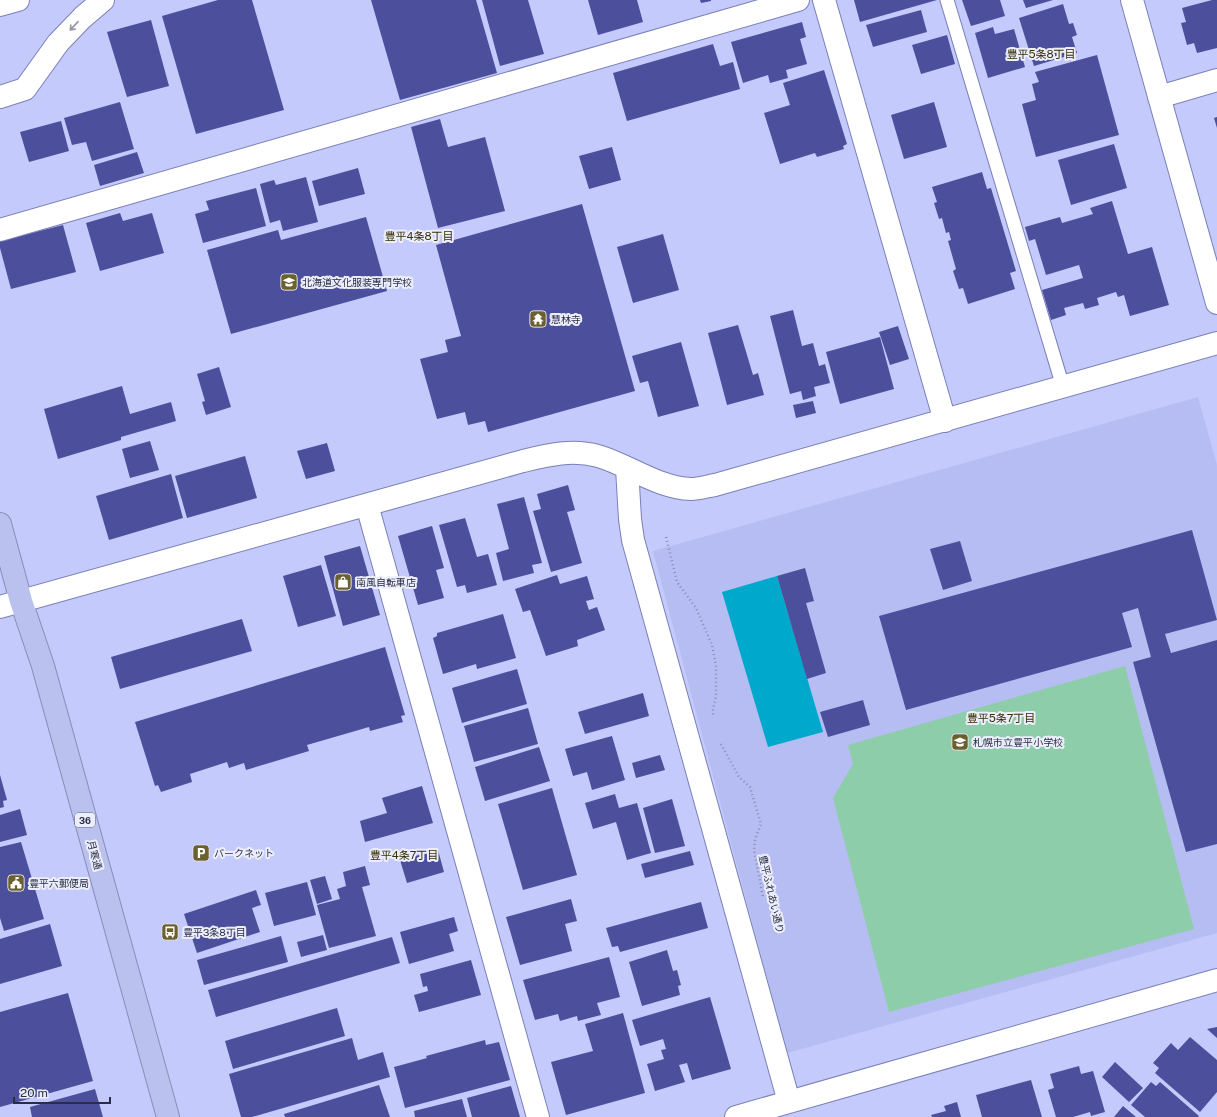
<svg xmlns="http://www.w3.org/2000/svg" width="1217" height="1117" viewBox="0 0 1217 1117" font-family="'Public Sans','Noto Sans JP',sans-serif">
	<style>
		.built { fill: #b6bdf2 }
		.green { fill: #8ecda9 }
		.water { fill: #00a9cb }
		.building { fill: #4c4f9c }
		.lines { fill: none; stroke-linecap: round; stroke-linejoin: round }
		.lane-casing { stroke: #7a80b8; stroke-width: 15 }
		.street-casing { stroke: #7a80b8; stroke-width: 24 }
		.secondary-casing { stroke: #7a80b8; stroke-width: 24 }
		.highway-casing { stroke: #898db4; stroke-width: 24 }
		.path { stroke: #888db4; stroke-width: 2.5; stroke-dasharray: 1 3; stroke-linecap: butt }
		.lane { stroke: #fff; stroke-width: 13 }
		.street { stroke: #fff; stroke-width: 22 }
		.secondary { stroke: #fff; stroke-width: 22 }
		.highway { stroke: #bbc1ef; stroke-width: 22 }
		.oneway { stroke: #9596a2 }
		.labels { text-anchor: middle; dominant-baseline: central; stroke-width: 4; stroke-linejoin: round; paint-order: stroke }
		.shield { fill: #eceefb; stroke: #65677c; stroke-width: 1 }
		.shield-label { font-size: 9px; font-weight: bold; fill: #2b2d45 }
		.poi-label { font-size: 10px; fill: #2b2d45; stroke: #eceefb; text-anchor: start }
		.street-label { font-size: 10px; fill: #2b2d45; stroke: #eceefb }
		.neighbourhood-label { font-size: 11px; fill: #372f04; stroke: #eceefb }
	</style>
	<rect width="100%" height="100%" fill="#c4cafb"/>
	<path class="built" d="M1198 397 1217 465V933L787 1053 653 551Z"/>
	<path class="green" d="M1125 666 1194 929 889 1012 833 798 853 764 848 745Z"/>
	<path class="water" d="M777 576 823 732 768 747 722 592Z"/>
	<path class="building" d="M218 0H252L284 110 196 134 162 16Z
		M371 0H476L497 73 400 100Z
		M482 0H528L544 54 500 66Z
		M588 0H637L643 22 598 35Z
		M700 0H711V1L701 3Z
		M854 0H937L860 22Z
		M962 0H1000L1005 16 971 26Z
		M1023 0H1053L1026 8Z
		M1212 0H1217V48L1197 53 1194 43 1187 45 1181 23 1186 22 1182 8Z
		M1063 4 1069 24 1073 23 1077 35 1072 37 1077 53 1034 66 1019 18Z
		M921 10 927 32 873 47 866 25Z
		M151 20 169 86 127 97 107 32Z
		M802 22 806 37 800 39 807 64 786 70 788 78 770 83 768 75 743 83 731 42Z
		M993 27 995 34 1014 29 1025 67 988 78 975 33Z
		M947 35 955 64 921 74 912 45Z
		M713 44 720 66 733 62 740 89 627 121 613 73Z
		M1097 55 1119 135 1036 157 1022 104 1036 100 1032 84 1039 82 1035 72Z
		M824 70 847 144 843 146 844 149 817 157 815 153 780 164 764 113 790 105 783 83Z
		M120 102 134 149 92 161 86 142 72 145 64 118Z
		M934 102 947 147 904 159 891 115Z
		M1217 117V128L1214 118Z
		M440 119 448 147 485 137 505 211 438 228 411 127Z
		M61 121 69 151 29 162 20 132Z
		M1114 144 1127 188 1071 205 1058 160Z
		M612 147 621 180 589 189 579 156Z
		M137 152 144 173 100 186 94 165Z
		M358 168 365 194 319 206 312 181Z
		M982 172 987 189 991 188 1016 271 1010 273 1015 289 968 304 963 288 959 289 953 271 956 269 948 241 951 240 949 232 946 233 942 218 939 219 934 203 937 202 932 187Z
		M306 177 318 222 283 231 280 220 270 223 260 184 274 180 276 185Z
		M256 188 266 226 203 243 195 214 209 210 206 201Z
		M1112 201 1128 254 1152 247 1169 305 1130 316 1124 295 1118 297 1116 292 1097 298 1099 305 1085 309 1083 303 1064 308 1066 315 1051 320 1042 290 1083 278 1079 265 1046 275 1035 239 1029 241 1025 227 1060 217 1062 223 1093 214 1090 208Z
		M582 204 635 391 488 432 485 421 468 425 465 412 437 419 420 359 448 352 445 340 461 336 436 245Z
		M120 213 123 221 152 213 164 253 100 271 86 223Z
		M366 217 387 291 231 334 207 250 278 230 281 240Z
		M63 225 76 272 11 289 0 248V241Z
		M663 234 679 290 633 303 617 247Z
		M793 310 802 346 813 343 819 366 825 364 830 383 814 387 816 396 803 400 801 391 790 394 770 316Z
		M738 325 753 375 758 373 764 395 727 405 708 333Z
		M898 326 909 359 890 365 879 332Z
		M880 337 894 389 840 404 826 352Z
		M681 342 699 406 658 417 648 381 640 383 632 356Z
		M219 367 231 407 206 415 202 402 205 401 197 374Z
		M122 386 130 414 171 402 176 421 121 437V440L58 459 44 409Z
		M813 401 816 413 796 418 793 405Z
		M150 441 159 470 130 478 122 449Z
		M327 443 335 471 306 479 297 451Z
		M245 456 257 498 187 518 175 476Z
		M171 474 183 518 109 540 96 496Z
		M568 485 575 510 567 512 582 563 551 572 533 511 541 509 537 494Z
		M524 497 542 563 532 565 534 573 503 581 496 553 509 549 497 504Z
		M465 518 477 557 488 554 497 585 467 593 465 585 457 587 439 525Z
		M432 526 444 568 436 570 444 598 418 605 398 536Z
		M1192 530 1217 620 1165 634 1171 653 1217 640V844L1186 852 1133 662 1151 657 1138 608 1122 613 1132 647 906 710 879 616Z
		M960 541 972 581 943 590 930 549Z
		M360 546 380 615 343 626 324 556Z
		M321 565 336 616 298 627 283 576Z
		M805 568 814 601 806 603 826 673 807 679 777 576Z
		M557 575 560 584 587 576 594 599 586 601 589 610 597 607 605 630 577 640 578 646 546 656 530 610 523 612 515 589Z
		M503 614 516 658 477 669 476 664 443 674 433 638 437 636V633Z
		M242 619 252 651 120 689 111 657Z
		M385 647 405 715 401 716 403 722 370 731 369 727 307 745 309 751 246 770 244 763 229 768 227 762 190 774 192 782 161 792 158 785 155 786 135 722Z
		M517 669 527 704 462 723 452 688Z
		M643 693 649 716 585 734 578 712Z
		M863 700 870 725 828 737 820 712Z
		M528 708 538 744 474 762 464 726Z
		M612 736 625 780 592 790 587 772 573 776 565 749Z
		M539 747 550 781 485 801 475 767Z
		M660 755 665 770 636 778 632 763Z
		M0 775 7 800 3 801 4 807 0 808Z
		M422 786 433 823 365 842 360 821 387 813 382 798Z
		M552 788 577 875 523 890 498 804Z
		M615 794 619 808 637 803 651 853 627 860 616 822 593 829 585 803Z
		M672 799 685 846 655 853 643 808Z
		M20 809 27 835 0 842V815Z
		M21 842 44 919 4 931 0 918V847Z
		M438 850 444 872 407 883 400 860Z
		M690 851 694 865 645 878 641 864Z
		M365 866 370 885 362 887 376 936 329 948 317 905 340 899 337 889 346 886 343 872Z
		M325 876 332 899 317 904 310 880Z
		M307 882 316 915 274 926 265 893Z
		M256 890 261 905 252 908 260 932 197 953 184 914Z
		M571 899 577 921 565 924 572 951 520 965 506 917Z
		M701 902 708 928 620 952 618 946 612 947 606 928Z
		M454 917 458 931 449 934 454 951 409 964 400 932Z
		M50 924 62 966 0 984V939Z
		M323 935 327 950 301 957 297 942Z
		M281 936 288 962 204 985 197 960Z
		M392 937 400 963 216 1017 208 990Z
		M667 950 673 971 677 970 681 985 678 986 680 995 642 1006 629 962Z
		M609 957 620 997 597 1003 601 1015 578 1021 577 1016 560 1021 558 1014 535 1020 523 980Z
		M471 960 481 995 419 1012 414 995 428 991 427 986 423 987 420 974Z
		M68 993 93 1081 0 1107V1012Z
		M710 997 731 1069 692 1080 687 1063 679 1065 685 1082 655 1091 647 1064 664 1059 661 1050 666 1049 663 1039 640 1046 632 1020Z
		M337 1008 345 1036 233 1069 225 1041Z
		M623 1013 645 1093 566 1115 551 1062 593 1051 585 1024Z
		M1217 1027V1038L1207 1029Z
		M1190 1037 1217 1060V1092L1200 1112 1155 1073 1159 1068 1153 1063 1171 1043 1178 1050Z
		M352 1038 358 1060 383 1052 390 1077 252 1117H241L229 1074Z
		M485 1040 486 1045 499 1042 510 1080 405 1108 394 1067 427 1058 426 1056Z
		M1115 1062 1143 1088 1129 1102 1102 1077Z
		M1079 1066 1081 1074 1093 1071 1105 1112 1091 1116 1090 1112 1073 1117H1056L1048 1090 1054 1088 1050 1074Z
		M1031 1080 1042 1117H982L976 1095Z
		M1151 1082 1156 1086 1160 1082 1199 1116 1198 1117H1145L1131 1105Z
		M379 1085 390 1117H285L284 1114Z
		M511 1086 520 1117H472L467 1098Z
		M95 1089 103 1117H32L30 1107Z
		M462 1099 467 1117H415L414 1111Z
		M957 1102 961 1117H932L931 1115 946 1111 944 1106Z
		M1123 1106 1136 1117H1114Z"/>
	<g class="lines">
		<defs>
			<path id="lane" d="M947 0 1063 387"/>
			<path id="street" d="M1132 0 1217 303
				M0 5 18 0
				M0 97 25 89 58 43 83 17 103 0
				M1159 97 1217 80
				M0 230 798 0
				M627 468 630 519 633 540 789 1102
				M367 505 538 1117
				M0 607 523 461C548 455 572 449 598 456 629 465 658 488 691 489 699 489 708 486 715 485L1217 343
				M736 1117 1217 980"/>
			<path id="secondary" d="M824 0 945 421"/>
			<path id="highway" d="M0 524 21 601 43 666 168 1117"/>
		</defs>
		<use href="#lane" class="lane-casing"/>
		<use href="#street" class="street-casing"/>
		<use href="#secondary" class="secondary-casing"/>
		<use href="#highway" class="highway-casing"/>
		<path class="path" d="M666 537 677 582 696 608 712 645 716 666V696L713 710V716
			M721 744 739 777 750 787 761 824 755 839 754 850 763 897"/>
		<use href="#lane" class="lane"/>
		<use href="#street" class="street"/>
		<use href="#secondary" class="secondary"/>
		<use href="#highway" class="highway"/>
	</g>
	<defs><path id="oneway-shaft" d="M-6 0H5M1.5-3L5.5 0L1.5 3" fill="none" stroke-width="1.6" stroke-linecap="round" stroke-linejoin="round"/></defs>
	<use class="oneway" href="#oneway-shaft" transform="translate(74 26) rotate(133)"/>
	<defs>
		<symbol id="university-square" viewBox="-11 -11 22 22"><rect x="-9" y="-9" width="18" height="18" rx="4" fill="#6b612e" stroke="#eceefb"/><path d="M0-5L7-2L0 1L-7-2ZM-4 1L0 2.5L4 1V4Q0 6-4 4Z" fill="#fff"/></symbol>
		<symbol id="temple-square" viewBox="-11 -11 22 22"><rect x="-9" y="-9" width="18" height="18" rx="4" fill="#6b612e" stroke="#eceefb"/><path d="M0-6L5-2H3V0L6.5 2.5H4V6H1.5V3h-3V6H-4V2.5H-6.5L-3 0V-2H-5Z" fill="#fff"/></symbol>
		<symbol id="shop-square" viewBox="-11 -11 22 22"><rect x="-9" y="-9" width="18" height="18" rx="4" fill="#6b612e" stroke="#eceefb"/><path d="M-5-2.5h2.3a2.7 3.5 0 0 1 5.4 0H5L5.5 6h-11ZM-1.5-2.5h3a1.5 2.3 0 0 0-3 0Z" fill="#fff"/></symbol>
		<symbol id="school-square" viewBox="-11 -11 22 22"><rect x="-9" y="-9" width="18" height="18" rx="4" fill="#6b612e" stroke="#eceefb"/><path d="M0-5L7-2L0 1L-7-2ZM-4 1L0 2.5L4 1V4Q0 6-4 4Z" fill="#fff"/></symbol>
		<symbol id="parking-square" viewBox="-11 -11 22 22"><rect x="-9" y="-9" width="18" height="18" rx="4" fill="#6b612e" stroke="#eceefb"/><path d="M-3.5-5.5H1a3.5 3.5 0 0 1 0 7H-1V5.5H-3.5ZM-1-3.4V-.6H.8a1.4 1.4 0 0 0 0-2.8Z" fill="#fff"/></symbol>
		<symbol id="civic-square" viewBox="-11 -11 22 22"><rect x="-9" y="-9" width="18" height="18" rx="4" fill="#6b612e" stroke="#eceefb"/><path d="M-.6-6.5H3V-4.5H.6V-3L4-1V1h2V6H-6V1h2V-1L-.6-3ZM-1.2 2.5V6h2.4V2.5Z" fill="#fff"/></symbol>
		<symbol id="bus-square" viewBox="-11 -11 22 22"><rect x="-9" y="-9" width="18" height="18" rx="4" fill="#6b612e" stroke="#eceefb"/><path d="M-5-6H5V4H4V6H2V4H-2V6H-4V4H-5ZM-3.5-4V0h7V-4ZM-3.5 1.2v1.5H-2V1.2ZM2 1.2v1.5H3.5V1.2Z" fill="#fff"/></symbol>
	</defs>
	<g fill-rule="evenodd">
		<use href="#university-square" x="279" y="272" width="20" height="20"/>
		<use href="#temple-square" x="528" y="309" width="20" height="20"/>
		<use href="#shop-square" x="333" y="572" width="20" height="20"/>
		<use href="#school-square" x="950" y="732" width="20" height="20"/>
		<use href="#parking-square" x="191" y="843" width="20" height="20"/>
		<use href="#civic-square" x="6" y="873" width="20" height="20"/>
		<use href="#bus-square" x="160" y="922" width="20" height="20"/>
	</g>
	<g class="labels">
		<rect class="shield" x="75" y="813" width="20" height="14" rx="3"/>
		<g class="shield-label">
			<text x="85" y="820">36</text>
		</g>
		<g class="poi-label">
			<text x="302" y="282">北海道文化服装専門学校</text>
			<text x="551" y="319">慧林寺</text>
			<text x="356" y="582">南風自転車店</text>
			<text x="973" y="742">札幌市立豊平小学校</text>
			<text x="214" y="853">パークネット</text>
			<text x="29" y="883">豊平六郵便局</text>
			<text x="183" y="932">豊平3条8丁目</text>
		</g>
		<g class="street-label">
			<text transform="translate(95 855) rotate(75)">月寒通</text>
			<text transform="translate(772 894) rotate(77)">豊平ふれあい通り</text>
		</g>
		<g class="neighbourhood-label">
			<text x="1041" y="54">豊平5条8丁目</text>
			<text x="419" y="236">豊平4条8丁目</text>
			<text x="1001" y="718">豊平5条7丁目</text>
			<text x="404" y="855">豊平4条7丁目</text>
		</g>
	</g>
	<path d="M14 1097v6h96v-6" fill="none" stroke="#2b2d45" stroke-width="2"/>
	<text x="20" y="1097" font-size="12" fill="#2b2d45" stroke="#eceefb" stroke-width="3" paint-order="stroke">20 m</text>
</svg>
